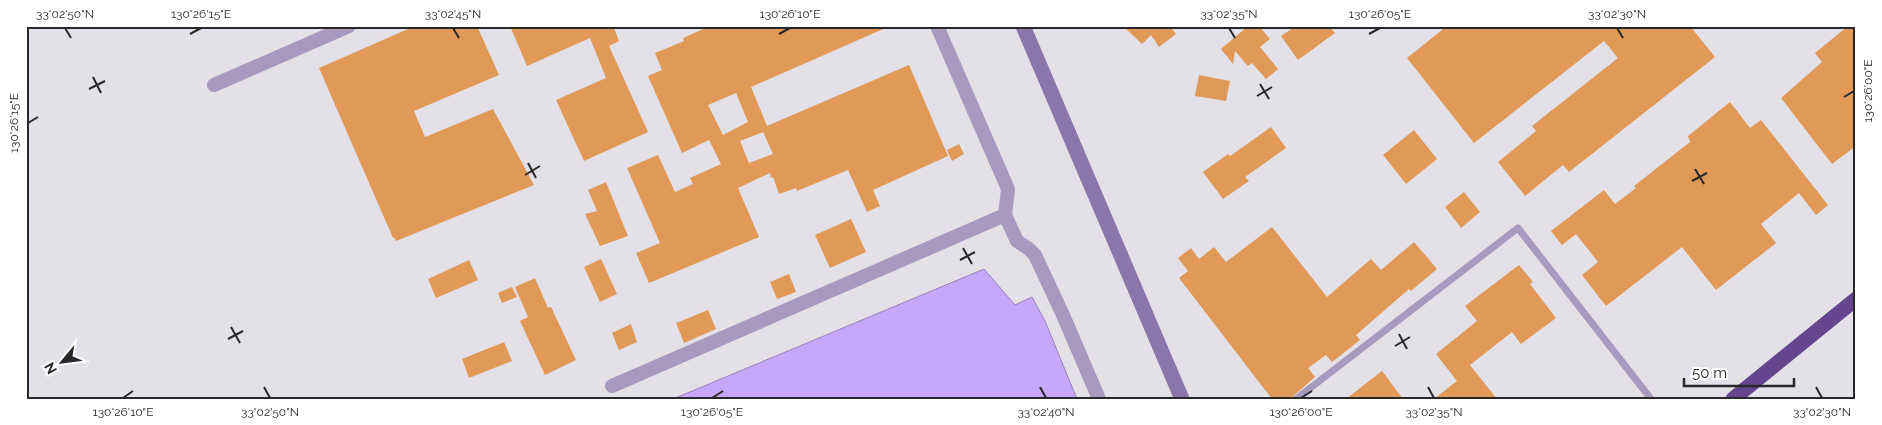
<svg xmlns="http://www.w3.org/2000/svg" width="1882" height="425" viewBox="0 0 1882 425" font-family="Raleway,sans-serif">
	<style>
		.water { fill: #c6a7f9; stroke: #9781bb }
		.building { fill: #e09957; fill-rule: evenodd }
		.lines { fill: none; stroke-linecap: round; stroke-linejoin: round }
		.lane { stroke: #a79abe; stroke-width: 7 }
		.street { stroke: #a79abe; stroke-width: 14 }
		.secondary { stroke: #8a76aa; stroke-width: 15 }
		.highway { stroke: #64458e; stroke-width: 15 }
		.ticks { fill: none; stroke: #282729; stroke-width: 2 }
		.neatline { fill: none; stroke: #282729; stroke-width: 2 }
		.ticks-label { font-size: 12px; text-anchor: middle; fill: #282729 }
	</style>
	<rect width="100%" height="100%" fill="#e3e1e7"/>
	<path class="water" d="M984 269 1015 305 1032 297 1045 321 1077 399H673Z"/>
	<path class="building" d="M415 26H477L499 75 414 111 425 137 493 109 534 185 396 241 394 237 393 238 319 68Z
		M510 26H618L614 28 619 41 609 46 648 132 584 161 556 100 606 78 590 38 527 66Z
		M710 26H890L751 87 767 126 909 65 948 156 873 190 880 206 867 212 848 170 797 191 796 188 779 194 773 177 771 178 770 173 738 188 759 237 649 283 636 253 660 243 627 168 658 155 675 192 693 184 690 178 721 164 709 140 682 153 648 76 662 70 655 53 684 41 683 38ZM736 93 748 122 723 135 708 105ZM763 132 773 154 749 163 740 141Z
		M1123 26H1170L1176 34 1159 47 1151 35 1142 44Z
		M1248 26H1259L1270 39 1260 47 1278 69 1266 79 1252 63 1248 66 1235 51 1233 64 1221 49Z
		M1296 26H1329L1335 33 1298 60 1281 36Z
		M1447 26H1690L1715 57 1569 172 1563 165 1525 196 1498 162 1536 131 1532 126 1618 58 1604 41 1474 143 1407 58Z
		M1848 26H1851L1856 32V146L1832 164 1781 98 1822 62 1815 53Z
		M1199 75 1230 81 1226 101 1195 96Z
		M1730 102 1750 128 1761 120 1828 205 1816 215 1799 193 1761 224 1776 243 1716 290 1682 247 1606 306 1582 275 1598 262 1576 234 1562 245 1551 231 1604 190 1615 204 1636 188 1634 186 1690 142 1688 136Z
		M1271 127 1286 148 1245 177 1249 181 1223 199 1203 172 1228 154 1230 156Z
		M1414 130 1437 159 1406 184 1383 155Z
		M959 144 964 154 952 161 947 150Z
		M606 182 628 236 600 246 585 214 597 211 588 190Z
		M1464 192 1480 212 1461 228 1445 207Z
		M851 219 866 252 830 268 815 235Z
		M1272 227 1327 297 1371 259 1381 270 1414 242 1437 269 1411 291 1409 289 1356 335 1360 340 1332 362 1326 355 1308 368 1315 377 1290 399H1272L1179 278 1188 271 1178 258 1191 248 1199 259 1214 247 1226 262Z
		M601 259 617 294 600 302 584 267Z
		M469 260 478 280 436 298 428 279Z
		M1519 265 1533 282 1530 284 1556 318 1521 344 1512 332 1470 365 1497 399H1434L1457 381 1436 354 1477 321 1465 306Z
		M789 274 796 292 777 299 770 282Z
		M535 278 548 308 551 307 576 360 545 375 520 321 528 317 515 287Z
		M512 287 517 297 502 303 498 293Z
		M708 310 716 329 684 343 676 323Z
		M631 324 637 342 619 350 612 333Z
		M504 342 512 361 469 378 462 359Z
		M1382 371 1403 399H1346Z"/>
	<g class="lines">
		<path class="lane" d="M1296 399 1518 228 1651 399"/>
		<path class="street" d="M937 26 1008 189 1005 215 1017 241 1029 249 1035 255 1063 315 1099 399
			M214 85 349 26
			M612 386 1005 215"/>
		<path class="secondary" d="M1023 26 1182 399"/>
		<path class="highway" d="M1733 399 1856 299"/>
	</g>
	<path class="ticks" d="M65 28 71 38M453 28 459 38M1229 28 1235 38M1617 28 1623 38M190 34 201 28M779 34 790 28M1369 34 1380 28M93 77 101 93M1260 84 1269 99M89 89 105 81M1257 96 1272 87M1844 97 1854 91M28 123 38 117M528 163 536 178M1695 169 1704 184M525 175 540 166M1692 181 1707 173M963 248 972 264M960 260 975 252M231 327 240 343M1399 334 1407 349M228 339 243 331M1395 346 1410 337M264 387 270 398M1040 387 1046 398M1428 387 1434 398M1816 387 1822 398M123 398 133 391M712 398 723 391M1301 398 1312 391"/>
	<rect width="1882" height="425" fill="none" stroke="#ffffff" stroke-width="55"/>
	<g transform="translate(62 362) rotate(241)" stroke="#ffffff" stroke-width="4" paint-order="stroke">
	<path d="M0-4L9 19L0 12L-9 19Z" fill="#282729"/>
	<text y="-8" font-size="14" font-weight="bold" text-anchor="middle" fill="#282729">N</text>
	</g>
	<path d="M1684 378v8h110v-8" fill="none" stroke="#282729" stroke-width="2.5"/>
	<text x="1692" y="378" font-size="15" fill="#282729" stroke="#ffffff" stroke-width="4" paint-order="stroke">50 m</text>
	<rect x="28" y="28" width="1826" height="370" class="neatline"/>
	<g class="ticks-label">
		<text x="65" y="18">33°02'50"N</text>
		<text x="201" y="18">130°26'15"E</text>
		<text x="453" y="18">33°02'45"N</text>
		<text x="790" y="18">130°26'10"E</text>
		<text x="1229" y="18">33°02'35"N</text>
		<text x="1380" y="18">130°26'05"E</text>
		<text x="1617" y="18">33°02'30"N</text>
		<text transform="translate(1868 91) rotate(-90)" y="4">130°26'00"E</text>
		<text transform="translate(14 123) rotate(-90)" y="4">130°26'15"E</text>
		<text x="123" y="416">130°26'10"E</text>
		<text x="270" y="416">33°02'50"N</text>
		<text x="712" y="416">130°26'05"E</text>
		<text x="1046" y="416">33°02'40"N</text>
		<text x="1301" y="416">130°26'00"E</text>
		<text x="1434" y="416">33°02'35"N</text>
		<text x="1822" y="416">33°02'30"N</text>
	</g>
</svg>
